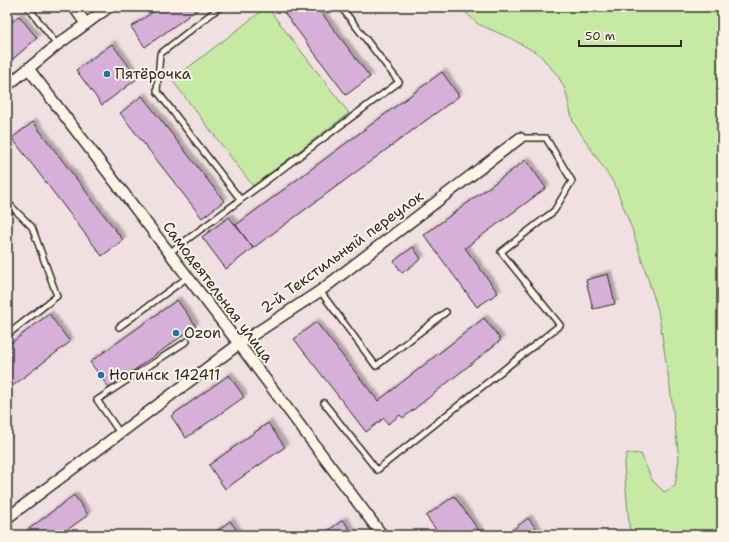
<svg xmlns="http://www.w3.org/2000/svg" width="729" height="542" viewBox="0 0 729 542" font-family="'Shantell Sans',sans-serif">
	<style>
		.green { fill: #c6eaa3; stroke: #788a67 }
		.building { fill: #d6b0d8; stroke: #2b2b2b; filter: url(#shadow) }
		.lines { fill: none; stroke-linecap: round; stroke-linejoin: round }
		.service-casing { stroke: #2b2b2b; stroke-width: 8 }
		.minor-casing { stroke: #2b2b2b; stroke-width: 13 }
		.service { stroke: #fcf5e5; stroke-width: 5 }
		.minor { stroke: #fcf5e5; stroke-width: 10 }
		.poi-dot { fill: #1f6fb2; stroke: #fcf5e5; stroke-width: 1.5 }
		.labels { text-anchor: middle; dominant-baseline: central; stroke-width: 4; stroke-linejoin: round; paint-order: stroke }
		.poi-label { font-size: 15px; fill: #2b2b2b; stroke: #fcf5e5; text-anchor: start }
		.street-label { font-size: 15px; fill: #2b2b2b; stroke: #fcf5e5 }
	</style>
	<defs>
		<filter id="shadow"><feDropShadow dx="3.5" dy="-3.5" stdDeviation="1" flood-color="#0004"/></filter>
	</defs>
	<rect width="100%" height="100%" fill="#f1e0e1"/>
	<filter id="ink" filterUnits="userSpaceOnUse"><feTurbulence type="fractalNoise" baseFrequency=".025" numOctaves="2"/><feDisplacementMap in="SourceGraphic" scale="8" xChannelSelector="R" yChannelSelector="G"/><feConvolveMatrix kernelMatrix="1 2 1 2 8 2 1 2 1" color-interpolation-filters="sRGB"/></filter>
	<g filter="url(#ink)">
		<path class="green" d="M267 7 349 113 253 186 172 80Z
			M460 7H722V535H630L624 466 627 453 641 454 652 480 664 492 675 486 679 458 670 387 658 310 632 229 615 185 573 122 565 89 558 76 539 54 510 38 478 24Z"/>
		<path class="building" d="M160 7H201L145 47 131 27Z
			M280 7H317L370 77 346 95Z
			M19 16 37 38 7 64V26Z
			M112 44 138 78 102 105 76 70Z
			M442 72 459 96 253 248 236 225Z
			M142 96 224 201 202 218 120 113Z
			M33 122 123 240 102 256 12 138Z
			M526 160 546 188 465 248 498 293 477 307 424 235Z
			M229 217 253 248 226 269 202 237Z
			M413 247 421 259 402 273 394 261Z
			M608 274 615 304 593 309 586 280Z
			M177 300 196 326 109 388 90 362Z
			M49 314 70 342 7 390V346Z
			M484 318 501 340 403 418 400 415 388 424 384 418 366 432 294 339 316 322 378 401Z
			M229 375 244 397 186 438 171 416Z
			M268 423 285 447 225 489 209 465Z
			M74 495 88 515 60 535H21Z
			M454 496 482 535H440L426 516Z
			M528 518 541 535H506Z
			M343 520 354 535H322Z
			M230 521 240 535H212Z"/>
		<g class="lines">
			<defs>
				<path id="service" d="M28 7 57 45
					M220 7 160 54 157 91 240 199
					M7 202 32 227 57 296 7 335
					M169 253 399 82 341 7
					M320 291 376 366 446 312
					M119 327 188 277
					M324 403 377 470 560 325 501 252 554 211 572 181 546 138H520
					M120 433 97 400 187 341"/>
				<path id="minor" d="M74 7 86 24
					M28 68 239 344 382 535
					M7 86 57 45 109 7
					M7 518 239 344 320 291 520 138"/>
			</defs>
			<use href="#service" class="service-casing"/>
			<use href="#minor" class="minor-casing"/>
			<use href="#service" class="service"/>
			<use href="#minor" class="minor"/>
		</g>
	</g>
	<g class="poi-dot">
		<circle cx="107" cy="74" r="4"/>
		<circle cx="176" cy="333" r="4"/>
		<circle cx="101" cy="375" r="4"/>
	</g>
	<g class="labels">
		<g class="poi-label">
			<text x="115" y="74">Пятёрочка</text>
			<text x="184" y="333">Ozon</text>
			<text x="109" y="375">Ногинск 142411</text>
		</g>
		<g class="street-label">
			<text transform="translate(342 252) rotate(-36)">2-й Текстильный переулок</text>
			<text transform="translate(218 292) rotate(53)">Самодеятельная улица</text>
		</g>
	</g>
	<rect width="729" height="542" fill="none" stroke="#fcf5e5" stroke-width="24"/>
	<rect x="12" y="12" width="705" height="518" fill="none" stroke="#2b2b2b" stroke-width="1.5" filter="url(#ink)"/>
	<path d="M579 40v6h102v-6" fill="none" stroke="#2b2b2b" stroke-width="2"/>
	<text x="585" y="40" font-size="12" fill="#2b2b2b" stroke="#fcf5e5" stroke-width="3" paint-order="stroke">50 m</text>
</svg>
